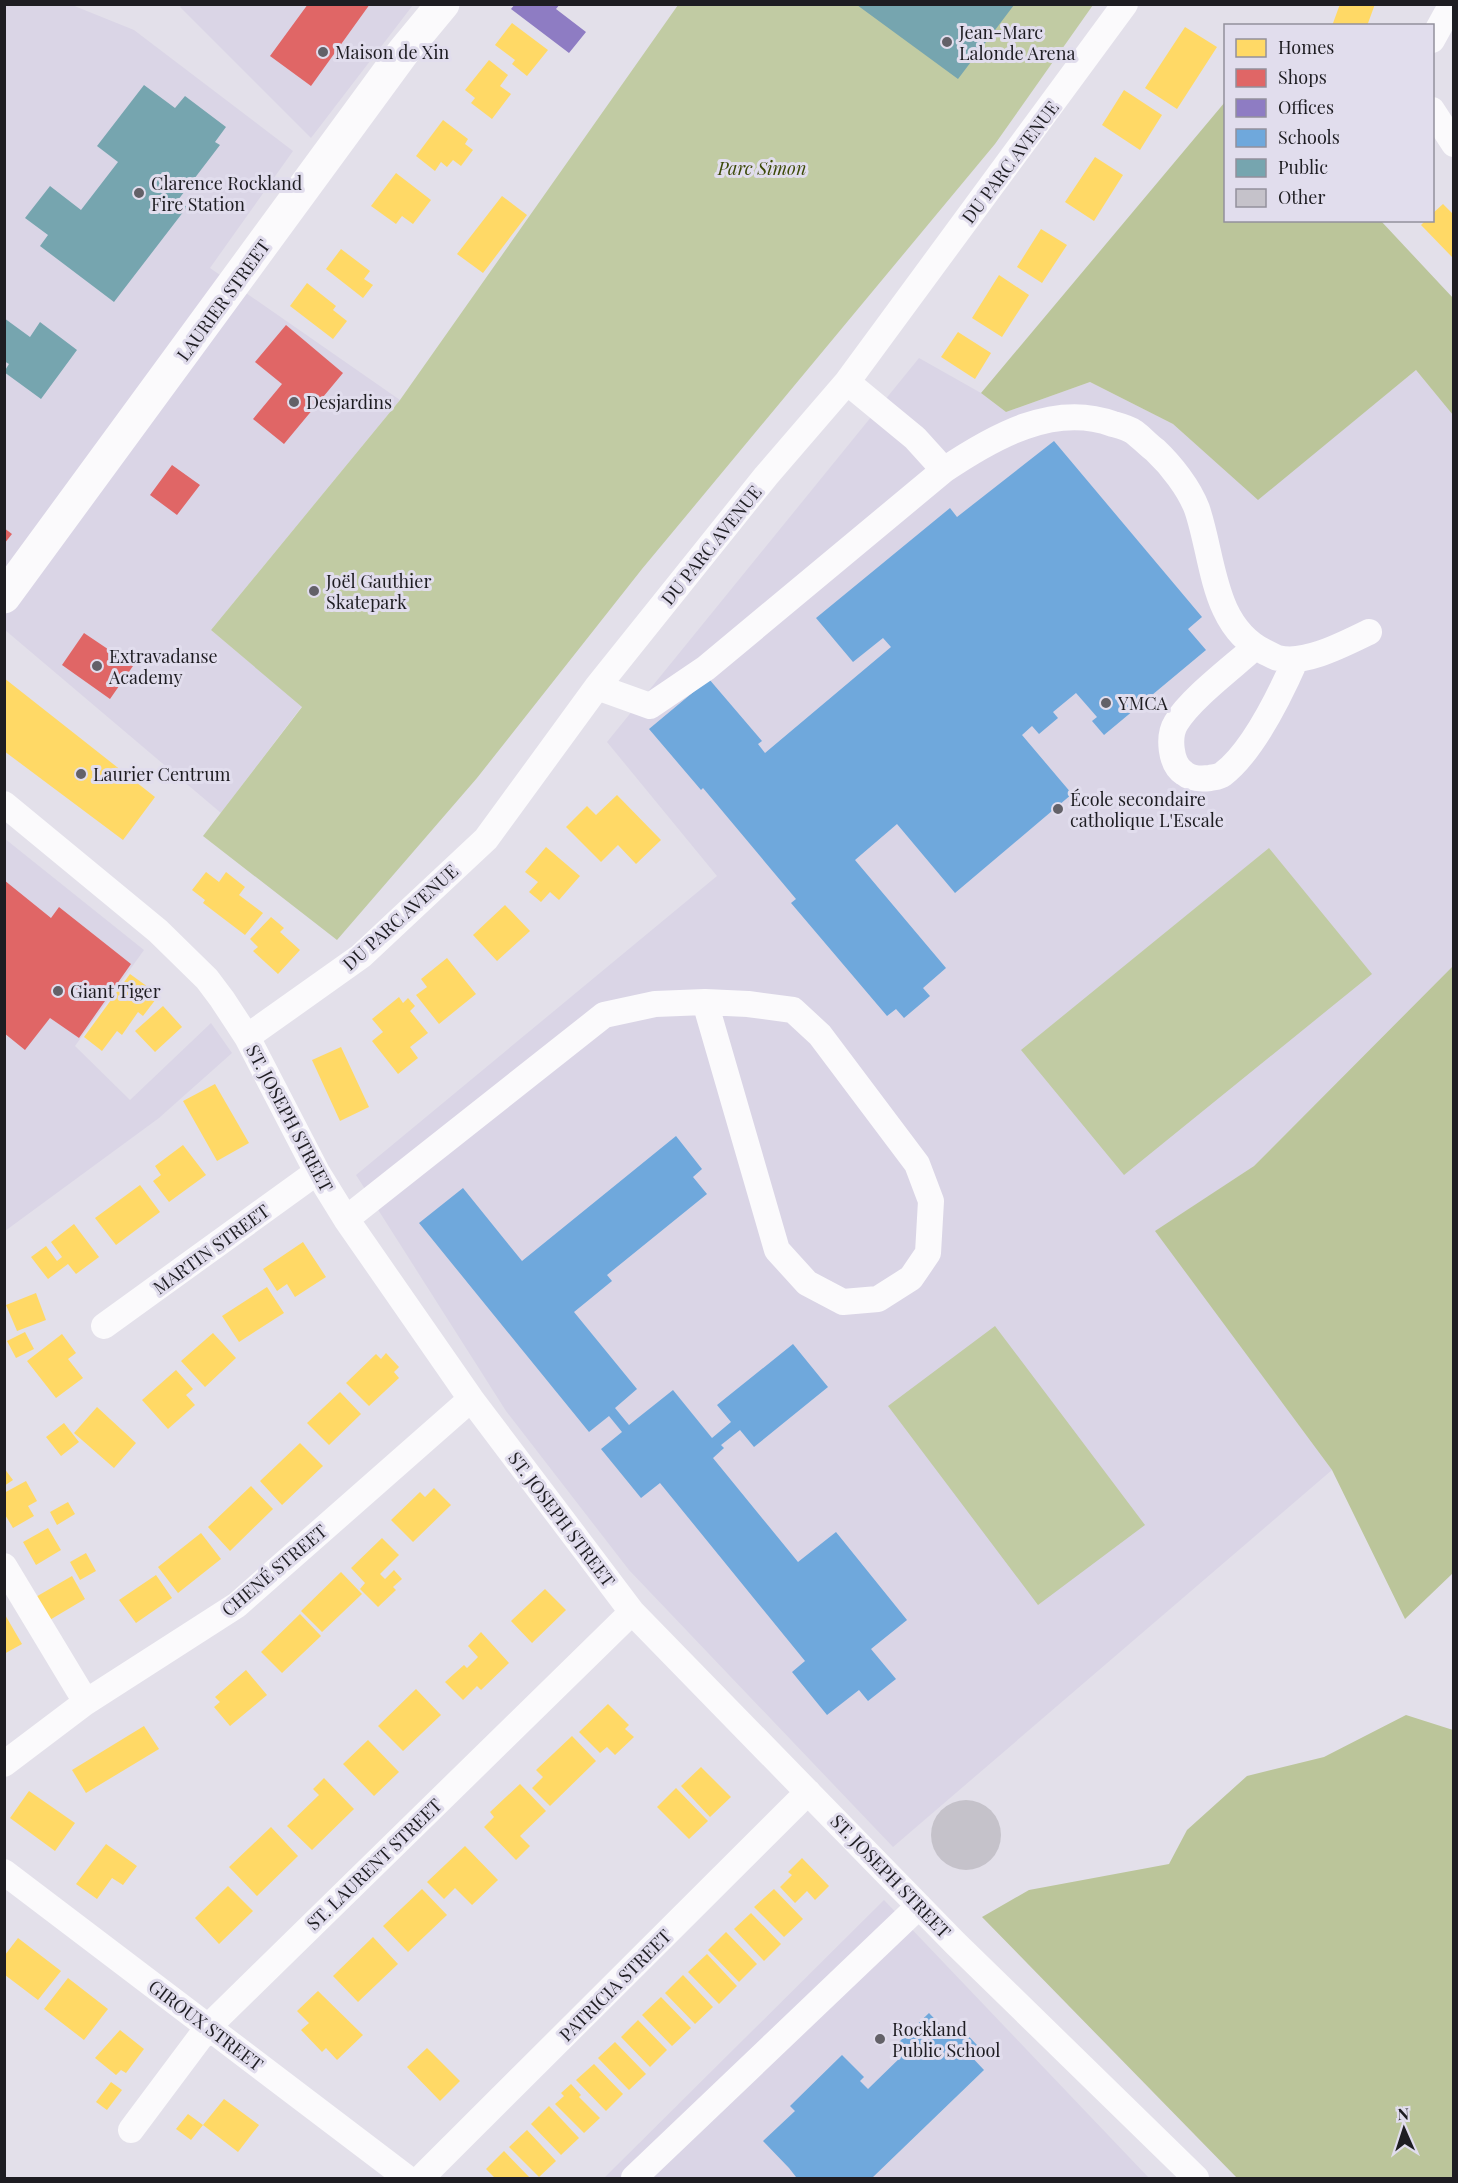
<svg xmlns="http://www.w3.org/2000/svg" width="1458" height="2183" viewBox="0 0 1458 2183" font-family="'Playfair Display',serif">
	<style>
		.built { fill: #dad5e6 }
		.green { fill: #c1cba3 }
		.forest { fill: #bbc59a }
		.homes { fill: #ffd966 }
		.shops { fill: #e06666 }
		.offices { fill: #8e7cc3 }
		.schools { fill: #6fa8dc }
		.public { fill: #76a5af }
		.building { fill: #c5c2ca }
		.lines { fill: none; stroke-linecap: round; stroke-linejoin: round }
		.minor { stroke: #fbfafc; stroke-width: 26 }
		.major { stroke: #fbfafc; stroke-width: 33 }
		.poi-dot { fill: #636168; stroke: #e1dded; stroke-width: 2 }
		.labels { text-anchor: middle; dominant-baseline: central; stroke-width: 6; stroke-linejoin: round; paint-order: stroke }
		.poi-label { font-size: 18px; fill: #1e1d22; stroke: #e1dded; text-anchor: start }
		.street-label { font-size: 18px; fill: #1e1d22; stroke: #e1dded }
		.park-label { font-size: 18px; font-style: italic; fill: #3c4907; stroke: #e1dded }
	</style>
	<rect width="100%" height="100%" fill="#e3e0ea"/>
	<path class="built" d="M182 4 413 5 311 138 180 7Z
		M5 5H72L134 30 293 151 210 268 400 400 211 630 302 706 221 813 5 630Z
		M919 358 981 393 1006 412 1090 382 1173 424 1258 499 1416 370 1453 414V966L1254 1166 1156 1231 1332 1470 893 1847 629 1570 506 1411 356 1175 717 876 607 742Z
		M4 838 144 950 75 1046 130 1100 211 1023 232 1053 159 1118 5 1231Z
		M884 1900 1149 2178H604Z"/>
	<path class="green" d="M678 5H1093L995 144 642 569 477 778 337 940 203 836 302 707 211 630 400 400Z
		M1269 848 1372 974 1124 1175 1021 1050Z
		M995 1326 1145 1525 1038 1605 888 1406Z"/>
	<path class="forest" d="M1225 102 1226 220 1381 221 1453 298V415L1416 370 1258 500 1173 424 1090 382 1006 412 981 393Z
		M1453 966V1573L1405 1619 1332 1470 1155 1231 1254 1166Z
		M1406 1715 1453 1730V2178H1237L982 1917 1029 1890 1169 1864 1187 1830 1247 1776 1324 1757Z"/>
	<path class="homes" d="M1340 4H1375L1367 26H1332Z
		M512 23 548 50 527 76 512 64 515 60 495 45Z
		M1185 27 1217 47 1177 109 1145 88Z
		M489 60 508 75 500 86 511 94 492 119 471 103 475 98 465 90Z
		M1124 90 1162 115 1140 150 1102 125Z
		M443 120 468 139 465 144 473 150 461 166 453 160 447 167 441 162 435 171 416 156Z
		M1095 157 1123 175 1094 221 1065 202Z
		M396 173 431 200 413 224 402 216 396 224 371 206Z
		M502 196 527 215 483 273 457 254Z
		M1443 204 1454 215V256L1452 257 1421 225 1426 220H1432V214Z
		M1041 229 1067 245 1042 283 1017 267Z
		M341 249 370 271 364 279 373 285 363 298 326 269Z
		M999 275 1029 295 1002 337 972 318Z
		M307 283 336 306 333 310 347 321 333 339 290 306Z
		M958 332 991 353 975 379 941 357Z
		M4 678 155 797 123 840 4 751Z
		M617 795 661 840 636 864 618 845 601 862 566 827 587 806 596 815Z
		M546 847 580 876 559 900 550 892 541 902 529 892 538 882 525 872Z
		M206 872 219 882 226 872 245 887 239 895 263 913 245 935 203 903 205 900 192 890Z
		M505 905 530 931 497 961 473 935Z
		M271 917 284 928 280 932 300 950 278 974 253 951 258 947 250 939Z
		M447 958 476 994 439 1024 416 995 427 987 421 979Z
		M130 974 159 995 143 1016 138 1012 122 1035 117 1031 102 1051 84 1037Z
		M399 997 403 1003 408 998 415 1006 410 1011 428 1033 410 1047 418 1058 398 1074 372 1041 383 1032 372 1019Z
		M163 1006 182 1027 155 1052 135 1031Z
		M341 1047 369 1107 340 1121 312 1060Z
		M215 1084 249 1143 217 1161 183 1101Z
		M183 1145 206 1175 169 1202 153 1181 161 1175 155 1166Z
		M140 1185 160 1212 116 1245 95 1218Z
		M74 1224 99 1257 76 1274 68 1264 48 1279 31 1257 46 1246 57 1261 62 1257 51 1242Z
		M303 1242 326 1277 295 1297 287 1284 277 1291 263 1269Z
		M267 1287 284 1313 239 1342 222 1316Z
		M36 1293 46 1320 17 1331 6 1305Z
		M25 1332 34 1349 16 1358 7 1341Z
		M213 1333 236 1358 205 1387 181 1361Z
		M62 1334 76 1353 68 1359 83 1378 56 1398 27 1361Z
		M386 1353 399 1367 394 1372 399 1378 369 1406 346 1383 376 1354 381 1359Z
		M176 1370 193 1389 186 1395 195 1405 168 1429 142 1400Z
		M340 1392 361 1414 329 1445 307 1423Z
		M97 1407 136 1443 114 1468 74 1433Z
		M64 1423 79 1442 61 1456 46 1437Z
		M300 1443 323 1466 282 1505 260 1481Z
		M4 1468 13 1480 4 1486Z
		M26 1481 37 1501 28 1506 34 1516 13 1528 4 1513V1493Z
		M251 1486 273 1509 230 1551 208 1527Z
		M434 1488 451 1505 413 1542 391 1520 420 1492 425 1497Z
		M68 1502 75 1514 57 1525 50 1512Z
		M48 1528 61 1550 36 1565 23 1542Z
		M201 1533 221 1559 178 1593 158 1567Z
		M382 1538 399 1555 380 1574 385 1579 394 1570 402 1579 393 1587 396 1590 378 1607 360 1589 365 1583 351 1568Z
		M86 1553 96 1571 80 1580 70 1562Z
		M341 1572 362 1594 322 1632 301 1611Z
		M156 1575 172 1598 136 1623 119 1600Z
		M72 1576 85 1599 48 1621 34 1598Z
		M545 1589 566 1610 532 1643 511 1621Z
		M4 1613 22 1644 4 1654Z
		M300 1614 321 1636 282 1673 261 1652Z
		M481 1632 509 1663 481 1690 477 1686 463 1700 445 1682 464 1665 467 1668 478 1657 468 1646Z
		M246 1670 267 1695 230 1726 214 1707 220 1702 215 1697Z
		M416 1689 441 1715 403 1751 378 1726Z
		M608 1704 629 1725 625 1729 634 1737 615 1755 607 1747 600 1753 579 1732Z
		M144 1726 159 1749 86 1793 72 1770Z
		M572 1736 596 1761 550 1806 532 1788 543 1777 536 1770Z
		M368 1740 399 1772 374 1796 343 1764Z
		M701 1767 731 1797 710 1817 681 1786Z
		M324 1778 354 1809 312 1850 287 1826 319 1795 313 1789Z
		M520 1784 546 1811 520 1836 530 1846 516 1860 484 1827 494 1817 490 1812Z
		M676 1788 708 1821 689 1839 657 1807Z
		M29 1791 75 1823 55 1851 10 1818Z
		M271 1827 298 1856 257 1896 229 1867Z
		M106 1844 137 1866 123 1885 112 1878 97 1899 76 1884Z
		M465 1846 498 1880 472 1905 455 1888 444 1899 427 1882Z
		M802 1858 829 1886 815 1900 807 1891 795 1903 780 1887 792 1875 788 1872Z
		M228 1886 253 1911 219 1944 195 1918Z
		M422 1889 447 1915 408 1952 383 1926Z
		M774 1889 803 1919 784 1937 754 1907Z
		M751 1913 781 1944 764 1961 734 1929Z
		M726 1932 757 1964 739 1982 708 1950Z
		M373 1937 398 1964 358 2002 333 1976Z
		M18 1938 61 1971 38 2000 5 1975V1955Z
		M707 1954 737 1986 719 2004 688 1972Z
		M683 1975 713 2007 695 2024 665 1993Z
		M68 1978 108 2009 84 2040 44 2009Z
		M318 1991 363 2035 337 2060 326 2048 322 2052 301 2030 309 2023 297 2011Z
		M661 1997 691 2028 672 2046 642 2015Z
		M638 2020 667 2050 650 2067 621 2037Z
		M120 2030 144 2049 126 2073 121 2070 116 2075 95 2058Z
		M615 2042 646 2074 629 2090 598 2058Z
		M427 2048 460 2081 440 2101 407 2067Z
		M594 2064 623 2094 606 2111 576 2080Z
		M111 2082 122 2090 107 2110 96 2102Z
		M571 2084 581 2095 579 2097 600 2118 584 2133 555 2104 564 2096 561 2093Z
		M224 2099 259 2125 238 2152 203 2125Z
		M549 2106 579 2138 561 2155 531 2124Z
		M188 2114 203 2125 191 2140 176 2129Z
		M527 2130 556 2161 539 2177 509 2147Z
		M504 2151 530 2178H495L486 2169Z"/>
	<path class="shops" d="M308 4H370L311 86 270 56Z
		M286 325 343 373 284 444 253 419 282 384 255 362Z
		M172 465 200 485 177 515 150 495Z
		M4 528 12 534 4 544Z
		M84 633 133 666 110 699 62 665Z
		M4 880 51 918 59 907 131 964 79 1038 50 1018 25 1050 4 1033Z"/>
	<path class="offices" d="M515 4H560L556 9 586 32 569 53 511 9Z"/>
	<path class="schools" d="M1054 441 1202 617 1188 629 1206 650 1104 735 1092 721 1097 717 1076 693 1053 712 1058 718 1039 734 1032 726 1022 735 1072 794 955 893 897 824 855 860 946 968 923 988 930 996 904 1018 896 1009 887 1016 791 903 796 899 703 788 701 790 649 729 709 679 762 741 758 744 765 753 891 647 883 638 853 662 816 618 950 508 957 517Z
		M676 1136 702 1169 693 1177 707 1194 607 1275 612 1281 574 1312 637 1389 615 1408 629 1425 673 1390 712 1438 731 1422 717 1405 793 1344 828 1387 754 1447 740 1430 721 1445 724 1448 713 1458 798 1562 836 1532 907 1620 871 1649 896 1679 868 1701 859 1690 827 1715 792 1672 805 1661 660 1483 641 1498 601 1449 622 1432 609 1416 589 1432 419 1223 463 1188 522 1261Z
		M929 2013 950 2035 959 2026 977 2045 968 2053 984 2070 872 2178H794L796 2177 789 2168 763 2141 795 2111 790 2106 842 2055 864 2077 860 2081 868 2089 907 2051 898 2043Z"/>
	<path class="public" d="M857 5H1014L958 79Z
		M144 85 175 108 185 96 226 127 215 142 220 145 178 200 187 207 114 302 40 246 48 235 25 218 50 186 81 210 118 162 97 146Z
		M4 318 30 337 40 322 77 350 41 399 4 372 9 364 4 361Z"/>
	<path class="building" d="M931 1835a35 35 0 1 1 70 0a35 35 0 1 1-70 0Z"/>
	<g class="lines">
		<path class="minor" d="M1432 40 1448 11 1454 6
			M1432 110 1454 144
			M847 382 915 438 944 470
			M1255 647C1233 667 1190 699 1176 723 1168 736 1170 764 1184 773 1191 779 1202 779 1210 778 1215 777 1219 777 1223 774 1253 751 1281 693 1296 659
			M597 687 650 706 706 668 944 470C993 437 1054 402 1113 424 1120 426 1128 428 1134 432 1142 438 1148 445 1155 450 1171 465 1189 488 1197 509 1214 559 1212 626 1265 652 1269 654 1274 657 1278 658 1305 665 1344 644 1369 632
			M4 804 158 931 207 979 222 999 247 1037 317 1172 346 1219 471 1399 632 1612 955 1943 1196 2178
			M247 1037 361 956 486 839 597 687 766 476 847 382 1125 4
			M346 1219 604 1015 655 1004 705 1002 748 1004 793 1010 820 1035 917 1164 931 1201 928 1253 911 1278 878 1299 843 1302 807 1283 777 1250 705 1002
			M104 1326 317 1172
			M4 1566 86 1702
			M4 1764 86 1702 237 1605 471 1399
			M4 1872 407 2178
			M131 2130 208 2027 632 1612
			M421 2178 808 1792
			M634 2178 919 1906"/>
		<path class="major" d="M4 597 404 51 443 4"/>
	</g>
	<g class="poi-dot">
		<circle cx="947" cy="42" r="6"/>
		<circle cx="323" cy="52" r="6"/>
		<circle cx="139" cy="193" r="6"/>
		<circle cx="294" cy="402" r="6"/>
		<circle cx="314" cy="591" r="6"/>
		<circle cx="97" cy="666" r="6"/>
		<circle cx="1106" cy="703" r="6"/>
		<circle cx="81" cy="774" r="6"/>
		<circle cx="1058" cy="809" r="6"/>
		<circle cx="58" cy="991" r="6"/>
		<circle cx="880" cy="2039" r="6"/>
	</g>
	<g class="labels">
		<g class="poi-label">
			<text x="959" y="32">Jean-Marc<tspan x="959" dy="21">Lalonde Arena</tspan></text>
			<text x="335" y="52">Maison de Xin</text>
			<text x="151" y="183">Clarence Rockland<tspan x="151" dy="21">Fire Station</tspan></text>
			<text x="306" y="402">Desjardins</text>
			<text x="326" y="581">Joël Gauthier<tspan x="326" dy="21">Skatepark</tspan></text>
			<text x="109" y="656">Extravadanse<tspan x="109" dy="21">Academy</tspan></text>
			<text x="1118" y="703">YMCA</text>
			<text x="93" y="774">Laurier Centrum</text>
			<text x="1070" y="799">École secondaire<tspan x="1070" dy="21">catholique L'Escale</tspan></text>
			<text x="70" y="991">Giant Tiger</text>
			<text x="892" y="2029">Rockland<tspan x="892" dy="21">Public School</tspan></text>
		</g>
		<g class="street-label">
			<text transform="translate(1010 162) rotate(-53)">DU PARC AVENUE</text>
			<text transform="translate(223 300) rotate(-54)">LAURIER STREET</text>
			<text transform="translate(711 545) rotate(-51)">DU PARC AVENUE</text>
			<text transform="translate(400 917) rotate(-42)">DU PARC AVENUE</text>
			<text transform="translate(290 1118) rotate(62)">ST. JOSEPH STREET</text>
			<text transform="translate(211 1249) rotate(-36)">MARTIN STREET</text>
			<text transform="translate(562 1519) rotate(53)">ST. JOSEPH STREET</text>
			<text transform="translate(274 1570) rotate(-40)">CHENÉ STREET</text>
			<text transform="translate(374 1864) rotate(-44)">ST. LAURENT STREET</text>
			<text transform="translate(891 1876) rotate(46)">ST. JOSEPH STREET</text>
			<text transform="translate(615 1985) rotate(-45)">PATRICIA STREET</text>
			<text transform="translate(206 2025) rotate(37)">GIROUX STREET</text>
		</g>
		<g class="park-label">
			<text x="762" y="168">Parc Simon</text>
		</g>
	</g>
	<rect width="1458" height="2183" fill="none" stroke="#1e1d22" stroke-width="12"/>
	<rect x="1224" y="24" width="210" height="198" fill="#e1dded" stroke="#93909c" stroke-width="1.5"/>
	<rect x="1236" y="39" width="30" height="18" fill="#ffd966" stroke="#93909c" stroke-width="1.5"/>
	<text x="1278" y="54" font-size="18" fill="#1e1d22">Homes</text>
	<rect x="1236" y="69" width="30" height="18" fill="#e06666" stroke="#93909c" stroke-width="1.5"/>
	<text x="1278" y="84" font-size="18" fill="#1e1d22">Shops</text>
	<rect x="1236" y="99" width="30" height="18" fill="#8e7cc3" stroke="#93909c" stroke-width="1.5"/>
	<text x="1278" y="114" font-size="18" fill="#1e1d22">Offices</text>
	<rect x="1236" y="129" width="30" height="18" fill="#6fa8dc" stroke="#93909c" stroke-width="1.5"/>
	<text x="1278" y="144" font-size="18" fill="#1e1d22">Schools</text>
	<rect x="1236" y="159" width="30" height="18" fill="#76a5af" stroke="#93909c" stroke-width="1.5"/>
	<text x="1278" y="174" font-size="18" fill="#1e1d22">Public</text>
	<rect x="1236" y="189" width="30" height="18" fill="#c5c2ca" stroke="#93909c" stroke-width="1.5"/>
	<text x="1278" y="204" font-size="18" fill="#1e1d22">Other</text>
	<g transform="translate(1404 2129) rotate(357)" stroke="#e1dded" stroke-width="4.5" paint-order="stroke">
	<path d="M0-4.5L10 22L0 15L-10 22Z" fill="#1e1d22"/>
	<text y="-9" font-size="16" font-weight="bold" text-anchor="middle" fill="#1e1d22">N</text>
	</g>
</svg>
